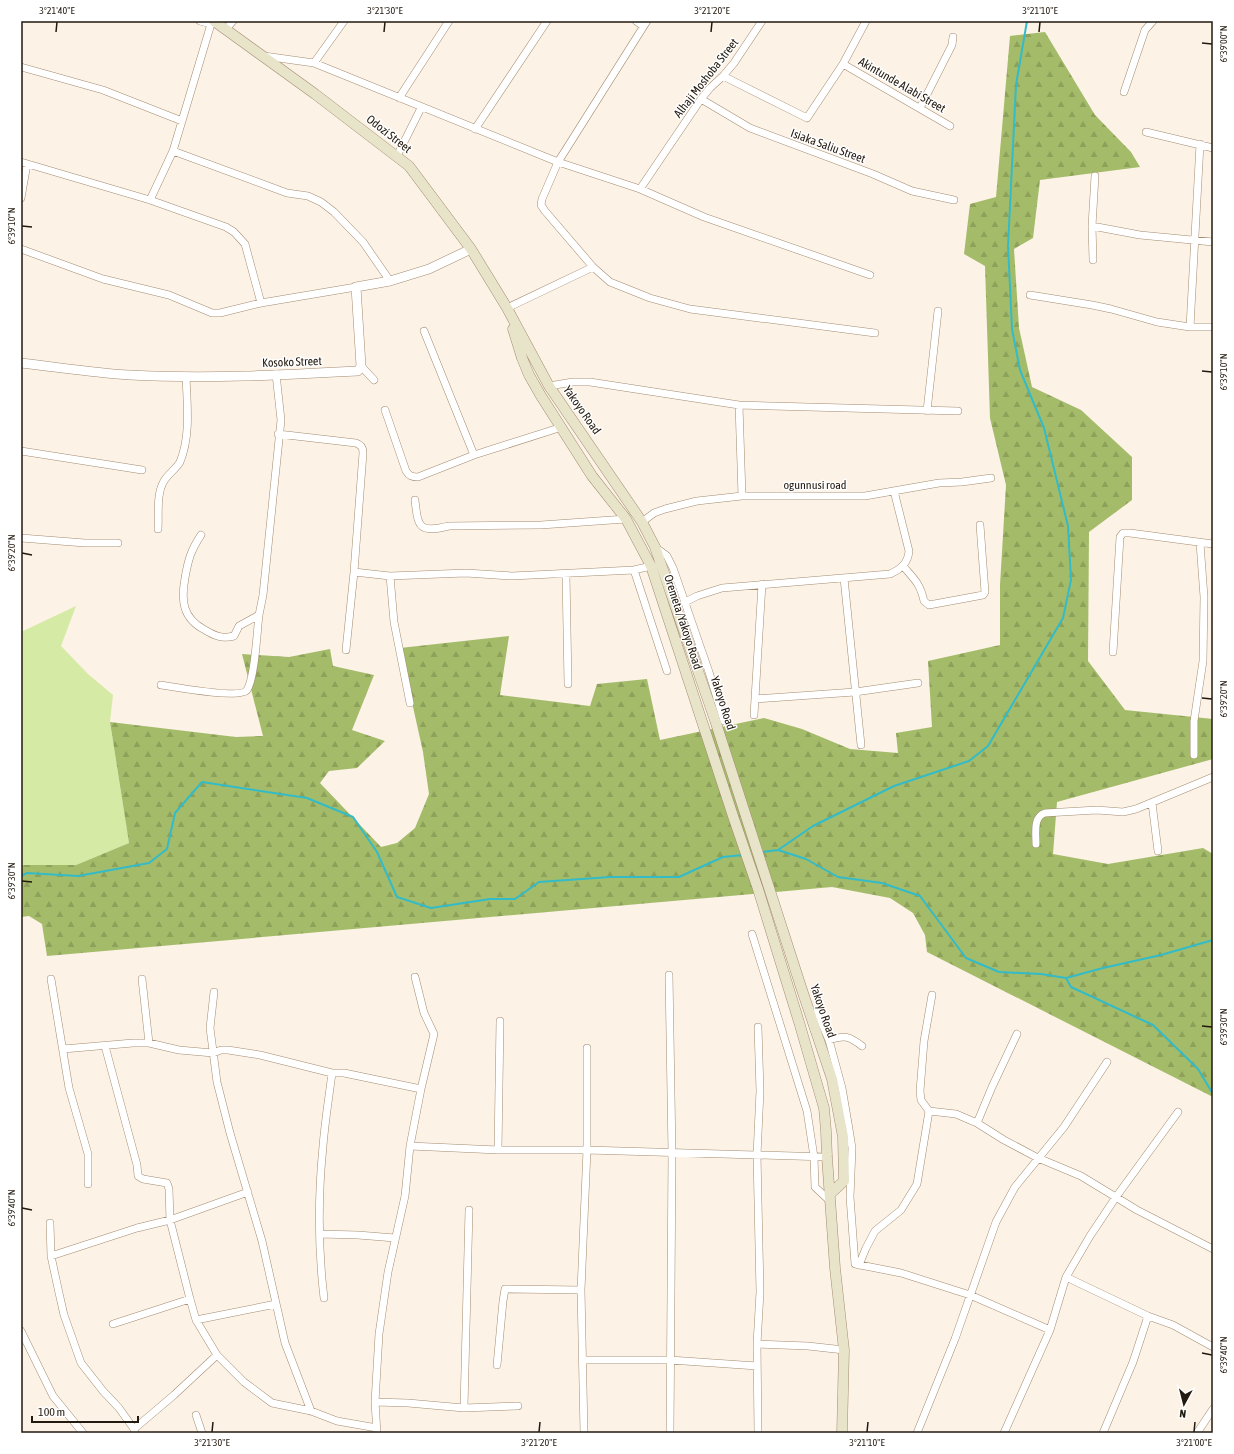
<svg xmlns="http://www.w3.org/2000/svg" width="1234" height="1454" viewBox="0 0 1234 1454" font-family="'Asap Condensed',sans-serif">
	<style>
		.grass { fill: #d5eba5 }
		.forest { fill: url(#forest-firs) }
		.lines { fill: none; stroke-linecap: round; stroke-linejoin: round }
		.stream { stroke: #33bbc8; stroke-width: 2 }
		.minor-casing { stroke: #a48c71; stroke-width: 8 }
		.tertiary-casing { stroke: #a48c71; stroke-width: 10 }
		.secondary-casing { stroke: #a48c71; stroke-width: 11 }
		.minor { stroke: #fff; stroke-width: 7 }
		.tertiary { stroke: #fff; stroke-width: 9 }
		.secondary { stroke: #e8e4ca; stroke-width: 10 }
		.ticks { fill: none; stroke: #22190f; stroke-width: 1.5 }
		.labels { text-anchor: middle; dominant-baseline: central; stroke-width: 3; stroke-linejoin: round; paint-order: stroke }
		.street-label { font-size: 12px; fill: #22190f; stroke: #fff }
		.neatline { fill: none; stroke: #22190f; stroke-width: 1.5 }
		.ticks-label { font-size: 10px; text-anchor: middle; fill: #22190f }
	</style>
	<defs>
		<pattern id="forest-firs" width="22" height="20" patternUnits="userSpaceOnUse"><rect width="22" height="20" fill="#a4bc69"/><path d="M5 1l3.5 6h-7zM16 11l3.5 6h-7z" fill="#8da15a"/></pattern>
	</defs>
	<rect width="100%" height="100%" fill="#fcf2e6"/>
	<path class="grass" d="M76 606 61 646 88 674 113 695 110 722 129 843 76 865H21V631H23Z"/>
	<path class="forest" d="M1045 32 1095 115 1131 152 1140 167 1040 180 1033 238 1014 249 1019 328 1032 387 1081 410 1132 457V500L1089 532 1088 661 1125 710 1213 719V759L1057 802 1053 854 1108 864 1203 848 1213 854V1097L927 952 925 935 913 913 890 898 832 887 47 956 42 924 29 916 21 917V865H76L129 843 110 722 236 737 263 736 242 654 289 657 330 649 333 666 374 675 352 730 385 741 357 768 329 771 320 783 381 847 397 843 415 828 429 794 423 752 400 648 509 636 500 695 590 706 597 684 647 679 660 740 764 718 802 729 850 749 898 753 896 733 932 727 928 661 1000 645V585L1006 485 990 418 985 266 964 254 970 204 996 197 1010 36Z"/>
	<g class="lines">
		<path class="stream" d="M778 850 813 826 894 786 969 761 988 746 1063 618 1071 580 1068 526 1044 428 1020 370 1012 329 1008 246 1016 85 1027 21
			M761 852 778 850 806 859 838 877 882 883 920 896 966 958 999 972 1041 974 1066 978 1071 987 1153 1025 1198 1069 1213 1094
			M21 876 27 873 78 876 149 863 167 849 175 813 202 782 307 798 353 817 377 852 397 897 431 908 490 899H515L539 882 610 877H679L723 857 743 855
			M1066 978 1103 968 1161 955 1213 940"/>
		<defs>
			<path id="minor" d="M200 21 211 24
				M636 21 643 26
				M647 21 558 162 542 199 541 205 545 211 593 267 610 282 650 298 690 309 875 333
				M226 29 233 21
				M264 56 314 63 558 162 640 189 704 217 870 275
				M314 63 344 21
				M843 64 950 126
				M21 67 103 90 182 121
				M723 76 807 118 843 64 866 21
				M1124 92 1145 30 1153 21
				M399 98 449 21
				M701 99 750 128 873 174 912 191 954 200
				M920 108 952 45 953 37
				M475 129 547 21
				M1146 132 1213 148
				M173 151 287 193 308 196 321 202 334 212 363 242 390 281
				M397 156 421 108
				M21 162 150 200 226 227 234 232 245 244 261 303
				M640 189 701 99 710 88 723 76 734 63 762 21
				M21 198 27 164
				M150 200 173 151 211 24 209 21
				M1092 226 1095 176
				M21 249 103 279 169 295 212 313H220L261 303 356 287
				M1093 260 1092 226 1140 235 1213 242
				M1030 295 1092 305 1111 309 1157 322 1190 327H1213
				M507 308 593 267
				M1190 327 1200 144
				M424 331 474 455
				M361 366 374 380
				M549 386 573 382H590L739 405 958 411
				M739 405 742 496
				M385 410 406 471C409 476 412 477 418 477L474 455 562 427
				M927 411 938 311
				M278 434 356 443C361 445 363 447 363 453L354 572 346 650
				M21 451 142 470
				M415 500C418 528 419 533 449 526L541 525 626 519
				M642 522 654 513 665 509 697 501 742 496H865L939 483 962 482 991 478
				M158 529C159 514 156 494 164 481 168 474 176 469 180 462 191 435 187 404 186 376
				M201 535C191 550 188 560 185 578 181 600 182 618 205 630 215 636 222 639 234 636L239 626 259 615 263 595 281 420 276 374
				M21 538 85 543H118
				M655 547 667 556 673 568 709 672 724 721
				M903 566C914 579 920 583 924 601L929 605 983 595 985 592 980 525
				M634 570 667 671
				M354 572 390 576 466 573 512 576 634 570 651 566
				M566 574 568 684
				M390 576 394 622 410 703
				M844 578 861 745
				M685 602 697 596 722 588 890 574C901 569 908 563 909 551L894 491
				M1113 652 1120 537 1123 533H1130L1213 544
				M161 685C174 687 241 699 247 690 255 678 257 631 259 615
				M755 699 855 692 918 683
				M754 715 762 584
				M1194 755V721L1203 661 1204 597 1200 543
				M1152 803 1158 851
				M1036 844C1036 832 1033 817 1045 813L1097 810 1123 812 1136 809 1213 777
				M752 934 807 1111 814 1157 815 1187 831 1202
				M669 975 672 1153 670 1433
				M51 979 69 1088 88 1154V1184
				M142 979 149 1043
				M214 992 210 1028 217 1082 230 1133 262 1241 285 1343 311 1411
				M817 1012 829 1040 842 1088 849 1129 852 1148 850 1197 855 1264 901 1273 970 1295 1050 1330
				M758 1027 760 1091 757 1155 760 1292 757 1344 758 1433
				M829 1040C845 1035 849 1036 862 1046
				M105 1046 137 1165 138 1176 143 1179 167 1183 169 1189 170 1220 190 1299 196 1320 217 1355 244 1382 272 1403 311 1411 337 1421 377 1428
				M63 1049 133 1043H149L179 1050 213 1053 221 1050H228L260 1055 332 1073H344L421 1089
				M929 1111 956 1114 977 1123 1004 1140 1038 1158 1081 1176 1137 1210 1213 1249
				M977 1123 992 1087 1017 1034
				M410 1146 498 1150H587L827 1157
				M498 1150 500 1021
				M50 1223 51 1256 59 1293 64 1315 81 1363 103 1391 119 1408 134 1429 135 1433
				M320 1234 358 1235 395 1238
				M51 1256 137 1228 170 1220 248 1192
				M859 1265 866 1248 875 1231 901 1210 917 1184 929 1111 921 1100 920 1091 924 1041 932 995
				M1066 1277 1148 1316 1173 1325 1213 1347
				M324 1298C318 1248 318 1196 323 1146 325 1121 329 1097 332 1073
				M196 1320 276 1304
				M113 1324 190 1299
				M21 1331 53 1396 83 1433
				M757 1344 808 1346 844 1350
				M583 1360H670L757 1366
				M497 1365 503 1301 505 1289 581 1290
				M375 1402 408 1403 464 1408 518 1406
				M464 1408 469 1210
				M196 1415 202 1433
				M134 1429 174 1395 217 1355
				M377 1433 375 1402 379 1334 388 1272 405 1196 410 1146 421 1089 434 1034 424 1013 415 977
				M584 1433 581 1290 587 1150V1048
				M917 1433 955 1339 996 1222 1015 1187 1064 1127 1107 1062
				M1004 1433 1050 1330 1066 1277 1090 1236 1116 1197 1178 1112
				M1103 1433 1133 1362 1148 1316
				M1197 1433 1213 1409"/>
			<path id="tertiary" d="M21 363C57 367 94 373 130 375 206 379 282 375 358 371L361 366 356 287 390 281 429 269 471 249"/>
			<path id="secondary" d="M214 21 315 94 409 166 471 249 507 308 549 386 642 522 655 547 715 720 801 987 832 1079 843 1137 844 1181 830 1194
				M513 329 522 358 529 375 541 396 592 476 626 519 651 566 733 816 758 889 799 1022 824 1108 826 1131 827 1157 835 1268 844 1350 842 1433"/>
		</defs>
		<use href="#minor" class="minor-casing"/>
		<use href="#tertiary" class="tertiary-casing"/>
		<use href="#secondary" class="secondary-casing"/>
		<use href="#minor" class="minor"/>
		<use href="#tertiary" class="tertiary"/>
		<use href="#secondary" class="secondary"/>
	</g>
	<path class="ticks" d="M56 32 57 22M384 32 385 22M711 32 712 22M1039 32 1040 22M1202 43 1212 44M22 226 32 227M1202 371 1212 372M22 553 32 555M1202 698 1212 699M22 881 32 882M1202 1026 1212 1027M22 1208 32 1210M1202 1353 1212 1355M212 1432 213 1422M539 1432 540 1422M867 1432 868 1422M1194 1432 1195 1422"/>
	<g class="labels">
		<g class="street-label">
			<text transform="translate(706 78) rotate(-52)">Alhaji Moshoba Street</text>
			<text transform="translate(902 85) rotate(30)">Akintunde Alabi Street</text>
			<text transform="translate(389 134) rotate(38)">Odozi Street</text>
			<text transform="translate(828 146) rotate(20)">Isiaka Saliu Street</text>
			<text transform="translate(292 362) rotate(-2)">Kosoko Street</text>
			<text transform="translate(582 410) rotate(55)">Yakoyo Road</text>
			<text x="815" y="485">ogunnusi road</text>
			<text transform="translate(683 622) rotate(72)">Oremeta/Yakoyo Road</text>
			<text transform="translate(723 703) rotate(72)">Yakoyo Road</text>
			<text transform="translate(823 1011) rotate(71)">Yakoyo Road</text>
		</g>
	</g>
	<rect width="1234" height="1454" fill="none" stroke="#ffffff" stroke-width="44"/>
	<g transform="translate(1184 1404) rotate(187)" stroke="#ffffff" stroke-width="3" paint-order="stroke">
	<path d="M0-3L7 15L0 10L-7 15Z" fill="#22190f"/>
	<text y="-6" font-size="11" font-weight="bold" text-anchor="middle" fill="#22190f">N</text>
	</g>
	<path d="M32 1416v6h106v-6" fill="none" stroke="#22190f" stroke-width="2"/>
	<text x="38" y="1416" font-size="12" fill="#22190f" stroke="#ffffff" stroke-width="3" paint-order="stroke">100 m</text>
	<rect x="22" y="22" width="1190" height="1410" class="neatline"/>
	<g class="ticks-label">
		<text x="57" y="14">3°21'40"E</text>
		<text x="385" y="14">3°21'30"E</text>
		<text x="712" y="14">3°21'20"E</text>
		<text x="1040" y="14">3°21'10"E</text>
		<text transform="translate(1223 44) rotate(-90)" y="4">6°39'00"N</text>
		<text transform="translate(11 226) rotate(-90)" y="4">6°39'10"N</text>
		<text transform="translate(1223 372) rotate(-90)" y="4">6°39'10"N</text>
		<text transform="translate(11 553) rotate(-90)" y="4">6°39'20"N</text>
		<text transform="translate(1223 699) rotate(-90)" y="4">6°39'20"N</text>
		<text transform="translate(11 881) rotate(-90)" y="4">6°39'30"N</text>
		<text transform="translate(1223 1027) rotate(-90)" y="4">6°39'30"N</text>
		<text transform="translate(11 1208) rotate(-90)" y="4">6°39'40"N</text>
		<text transform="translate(1223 1355) rotate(-90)" y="4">6°39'40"N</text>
		<text x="212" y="1446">3°21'30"E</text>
		<text x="539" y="1446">3°21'20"E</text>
		<text x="867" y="1446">3°21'10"E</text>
		<text x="1194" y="1446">3°21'00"E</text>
	</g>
</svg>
